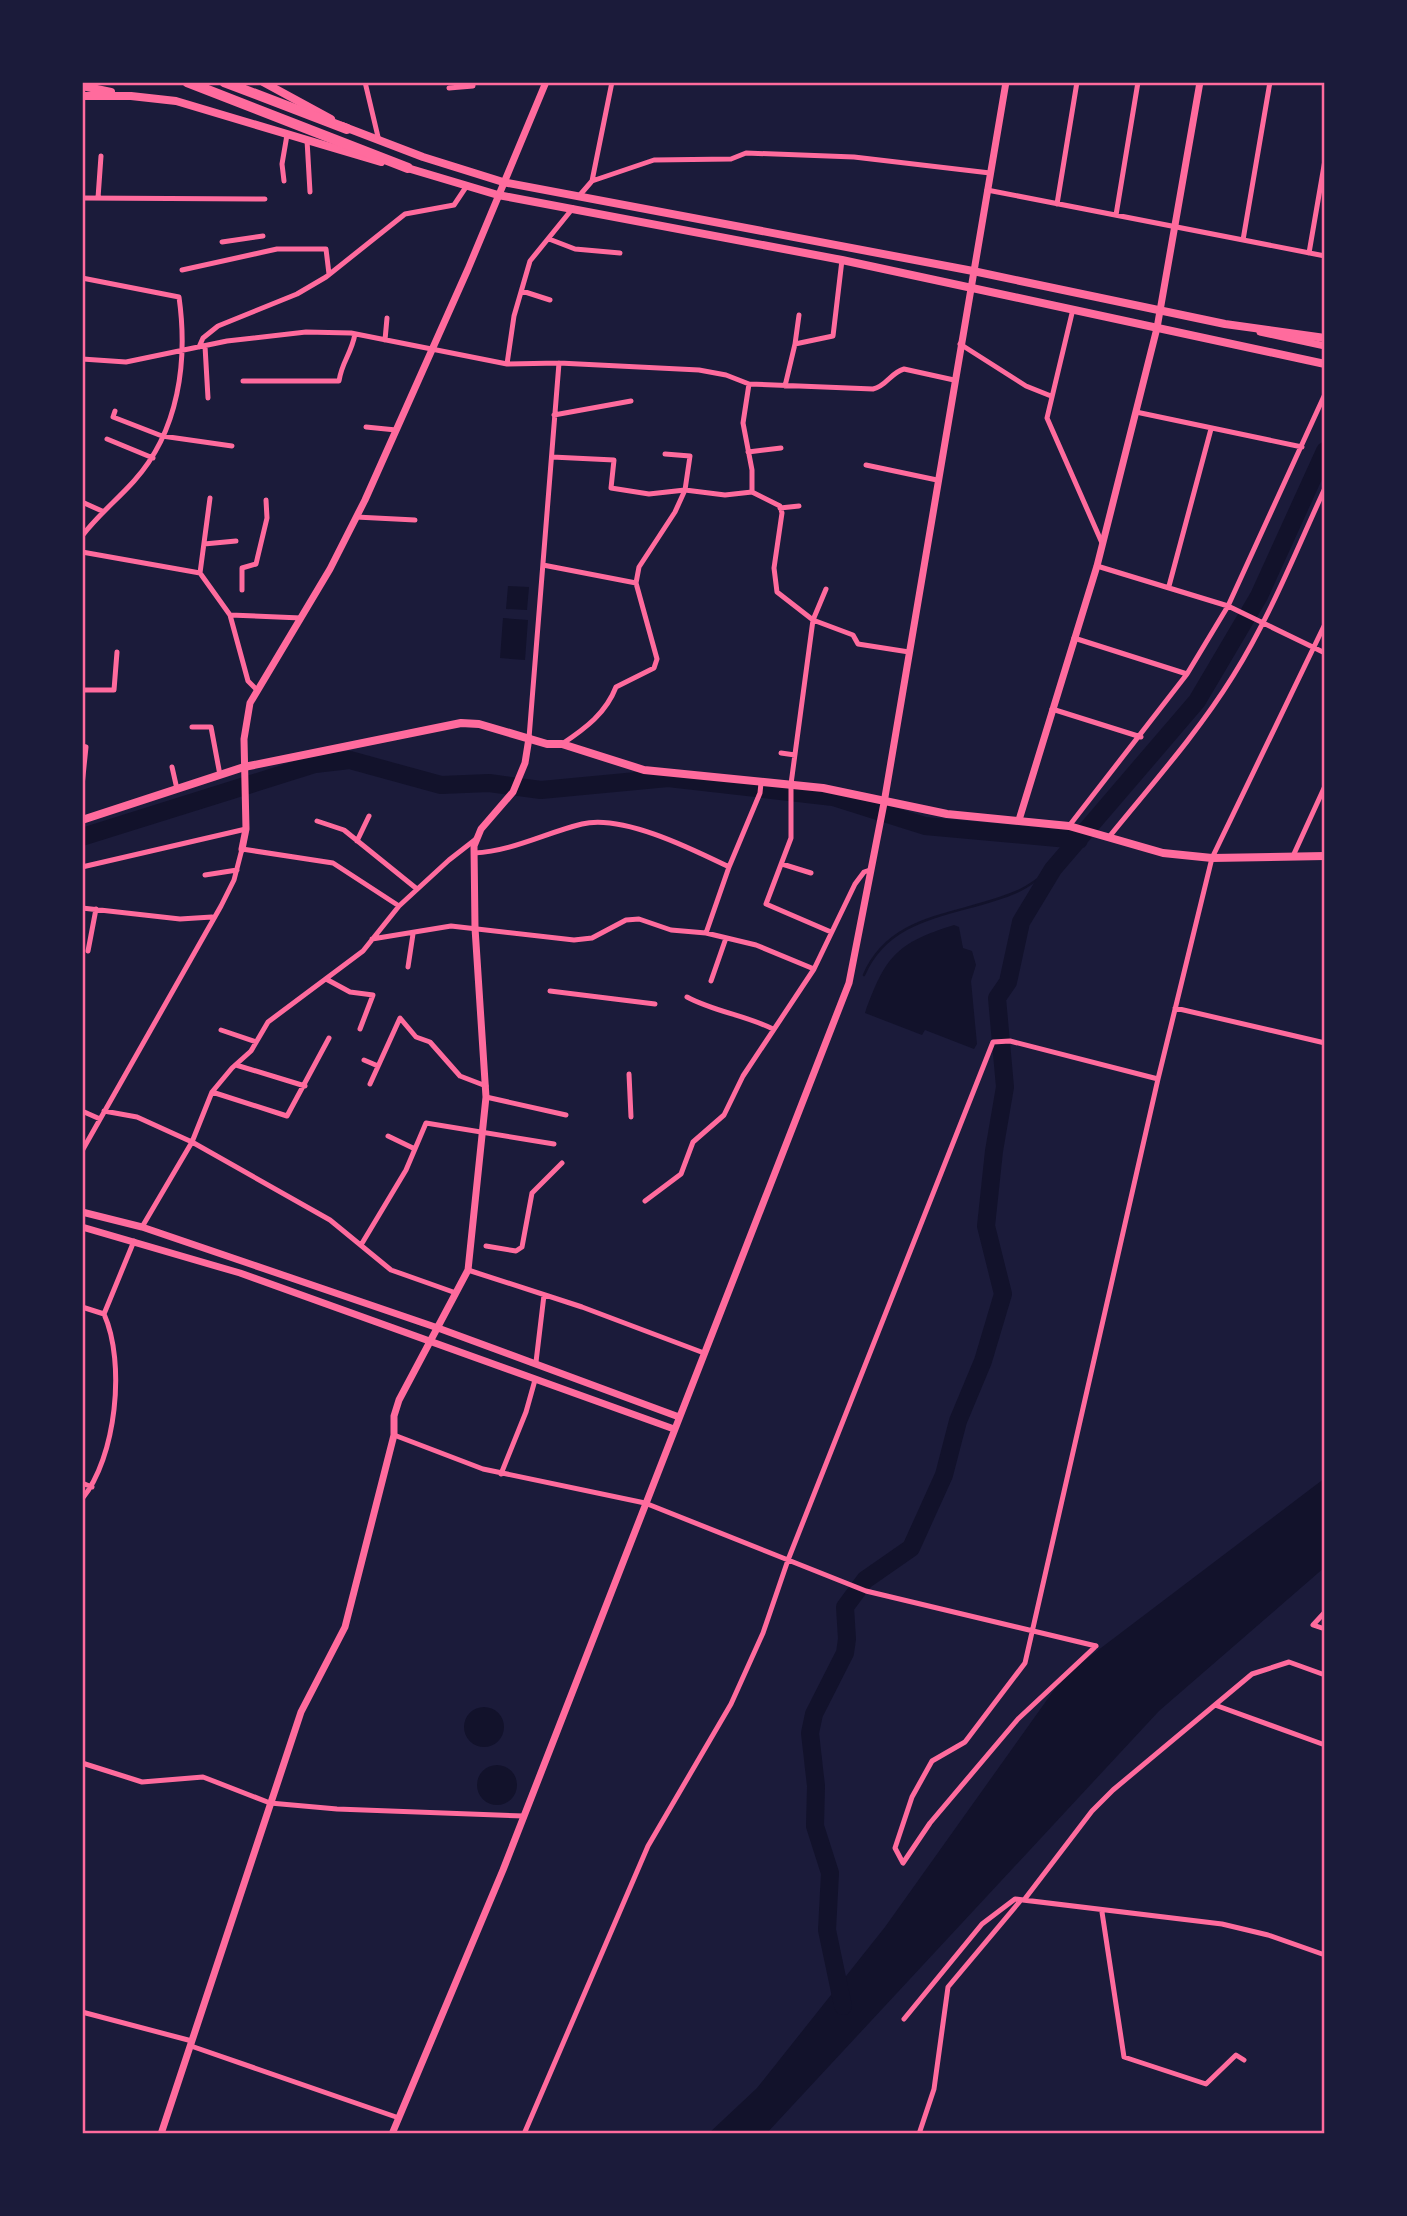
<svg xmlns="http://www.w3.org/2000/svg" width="1407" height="2216" viewBox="0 0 1407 2216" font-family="Montserrat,sans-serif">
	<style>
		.water { fill: #12122b }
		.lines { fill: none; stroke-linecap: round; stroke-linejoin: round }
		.stream { stroke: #12122b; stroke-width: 2.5 }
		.river { stroke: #12122b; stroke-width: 18 }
		.minor { stroke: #ff6b9d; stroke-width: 5 }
		.tertiary { stroke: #ff6b9d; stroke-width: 7 }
		.secondary { stroke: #ff6b9d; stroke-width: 8 }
		.motorway { stroke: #ff6b9d; stroke-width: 10 }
		.neatline { fill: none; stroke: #ff6b9d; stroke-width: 2.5 }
	</style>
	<rect width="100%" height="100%" fill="#1b1b3a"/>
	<path class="water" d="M508 586 529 587 527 610 506 609Z
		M503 618 528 620 525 660 500 658Z
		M954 925 959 927 963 948 972 951 976 965 971 981 977 1044 974 1049 925 1030 922 1035 865 1013C885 957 896 943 954 925Z
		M1325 1478V1567L1159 1711 766 2134H708L757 2088 885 1927 1064 1676Z
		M464 1727a20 20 0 1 1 40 0a20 20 0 1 1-40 0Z
		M477 1785a20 20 0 1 1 40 0a20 20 0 1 1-40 0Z"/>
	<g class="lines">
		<path class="stream" d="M864 975C891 912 961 916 1016 892 1029 887 1041 876 1053 869"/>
		<path class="river" d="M82 837 315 764 350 760 441 785 489 783 541 790 668 778 833 797 925 826 1079 840
			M843 2006 827 1930 830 1873 815 1826 816 1786 810 1733 814 1714 845 1653 847 1639 845 1607 865 1580 911 1548 944 1475 958 1421 983 1361 1003 1294 986 1226 994 1151 1005 1087 997 998 1008 982 1021 922 1053 869 1197 701 1259 596 1325 451"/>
		<path class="minor" d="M365 82 379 141
			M449 88 473 86V82
			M307 140 310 192
			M284 181 282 164 287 135
			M592 181 612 82
			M987 190 1325 256
			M579 196 592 181 654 160 731 159 746 153 854 157 990 173
			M82 198 265 199
			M98 198 101 156
			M1057 204 1077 82
			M1116 215 1138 82
			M549 239 575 249 620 253
			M1243 240 1270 82
			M222 242 263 236
			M1309 253 1325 160
			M182 270 277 249H326L329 274
			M82 278 179 297C188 361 179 431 134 481 117 500 98 515 82 536
			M522 291 550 300
			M1073 309 1047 418 1102 543
			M385 340 387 318
			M795 344 799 315
			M960 344 1026 386 1051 396
			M205 346 208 398
			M199 347 203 338 218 326 297 294 326 277 405 214 454 205 466 187
			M82 359 126 362 227 341 306 332 351 333 507 364 559 363 699 370 726 375 749 384 873 389C887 386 890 373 904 369L954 380
			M507 364 514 316 530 261 573 208
			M243 381H339C342 361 351 355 355 334
			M785 386 795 344 833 336 842 260
			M115 411 113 417 162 436 232 446
			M1136 412 1302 447
			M554 415 631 401
			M366 427 396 430
			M107 439 153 458
			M748 452 781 448
			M552 457 614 460 611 488 649 494 685 490 690 456 665 454
			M866 465 937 480
			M752 492 780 506 782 513 774 568 777 592 813 620 791 784V838L766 904 831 932
			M82 502 102 511
			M780 508 799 506
			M356 517 415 520
			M204 544 236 541
			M82 552 200 573 230 615 248 681 256 689
			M543 565 636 583
			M1097 566 1228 606 1325 653
			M200 573 210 498
			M1169 586 1211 429
			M826 589 813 620 853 635 858 644 909 652
			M242 590V568L256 564 267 518 266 500
			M230 615 301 618
			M1074 638 1187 674
			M82 690H114L117 652
			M1052 709 1141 737
			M192 727H211L220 775
			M529 738 559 363
			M562 744C586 728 606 713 616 687L654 668 657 659 636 583 639 567 675 512 685 490 725 495 752 492V470L743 423 749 384
			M82 746 86 747 82 786
			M781 753 795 755
			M172 767 177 789
			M317 821 344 830 417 889
			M1069 826 1187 674 1228 606 1325 394
			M1109 837C1152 784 1197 734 1233 676 1270 617 1296 551 1325 488
			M357 841 369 816
			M474 853C513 851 545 833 582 824 622 814 692 849 729 867
			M1293 856 1325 786
			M782 864 811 873
			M82 867 246 829
			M205 875 237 870
			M82 908 180 919 212 917
			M706 933 729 867 760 793 761 783
			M372 939 451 926 574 940 592 938 626 920 639 919 671 930 706 933 756 945 814 969
			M88 951 96 909
			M408 967 413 934
			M326 979 350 992 373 995 360 1029
			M711 981 726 938
			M550 991 655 1004
			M687 997C715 1012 745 1015 773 1029
			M1175 1008 1325 1043
			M221 1030 256 1042
			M364 1060 378 1066
			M236 1065 305 1086
			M629 1074 631 1117
			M370 1084 400 1018 416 1037 430 1042 460 1076 486 1086
			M212 1092 287 1116 329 1038
			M486 1097 566 1115
			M82 1111 100 1119
			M104 1111 137 1117 192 1142 330 1220 391 1270 456 1293
			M388 1136 415 1149
			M82 1151 221 906 234 880 242 849 333 863 399 906
			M645 1201 681 1174 693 1142 724 1115 743 1076 814 969 855 884 864 872 870 870
			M142 1227 192 1142 212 1092 232 1068 251 1051 268 1022 363 951 399 906 449 860 476 839
			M361 1245 406 1170 426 1123 554 1144
			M486 1246 516 1251 522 1247 532 1193 562 1163
			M468 1270 582 1307 704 1353
			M82 1307 104 1314
			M536 1362 544 1295
			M394 1435 483 1469 645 1503 866 1591 1096 1646
			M501 1474 526 1412 535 1380
			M82 1483 92 1487
			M82 1499C116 1458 126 1363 104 1314L134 1241
			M1325 1612 1313 1625 1325 1629
			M1096 1646 1018 1719 930 1823 903 1863 895 1848 912 1797 932 1761 965 1742 1025 1663 1158 1079 1212 858 1325 624
			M1215 1705 1325 1745
			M82 1763 142 1782 203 1777 270 1803 337 1809 524 1816
			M1024 1900 1092 1811 1113 1790 1252 1674 1289 1662 1325 1675
			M1102 1912 1124 2057 1206 2084 1236 2055 1244 2060
			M82 2012 192 2041
			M904 2019 982 1924 1015 1899 1222 1924 1268 1935 1325 1955
			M191 2046 399 2118
			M524 2134 648 1846 731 1704 763 1633 788 1560 993 1042 1010 1041 1158 1079
			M919 2134 934 2089 948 1987 1021 1900"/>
		<path class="tertiary" d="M1260 332 1325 346
			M1019 820 1097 566 1157 328 1200 82
			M242 849 246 829 244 739 250 703 330 569 365 500 468 269 546 82
			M82 1212 142 1227 438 1328 679 1417
			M82 1227 240 1273 674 1429
			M161 2134 301 1712 345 1627 394 1435V1416L399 1400 468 1270 486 1097 475 928 474 846 481 829 513 792 525 763 529 738
			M392 2134 503 1870 849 983 884 803 1006 82"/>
		<path class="secondary" d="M263 82 331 119
			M82 86 111 92
			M82 96H131L176 101 381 162
			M342 126 423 157 503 182 973 271 1225 324 1325 338
			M404 167 498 195 842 260 1325 364
			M82 820 244 767 461 723 479 724 547 744H562L644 770 823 788 947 814 1069 826 1163 853 1212 858 1325 856"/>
		<path class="motorway" d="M187 82 408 168
			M224 82 347 129"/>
	</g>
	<rect width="1407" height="2216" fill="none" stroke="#1b1b3a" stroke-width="168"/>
	<rect x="84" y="84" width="1239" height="2048" class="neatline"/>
</svg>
